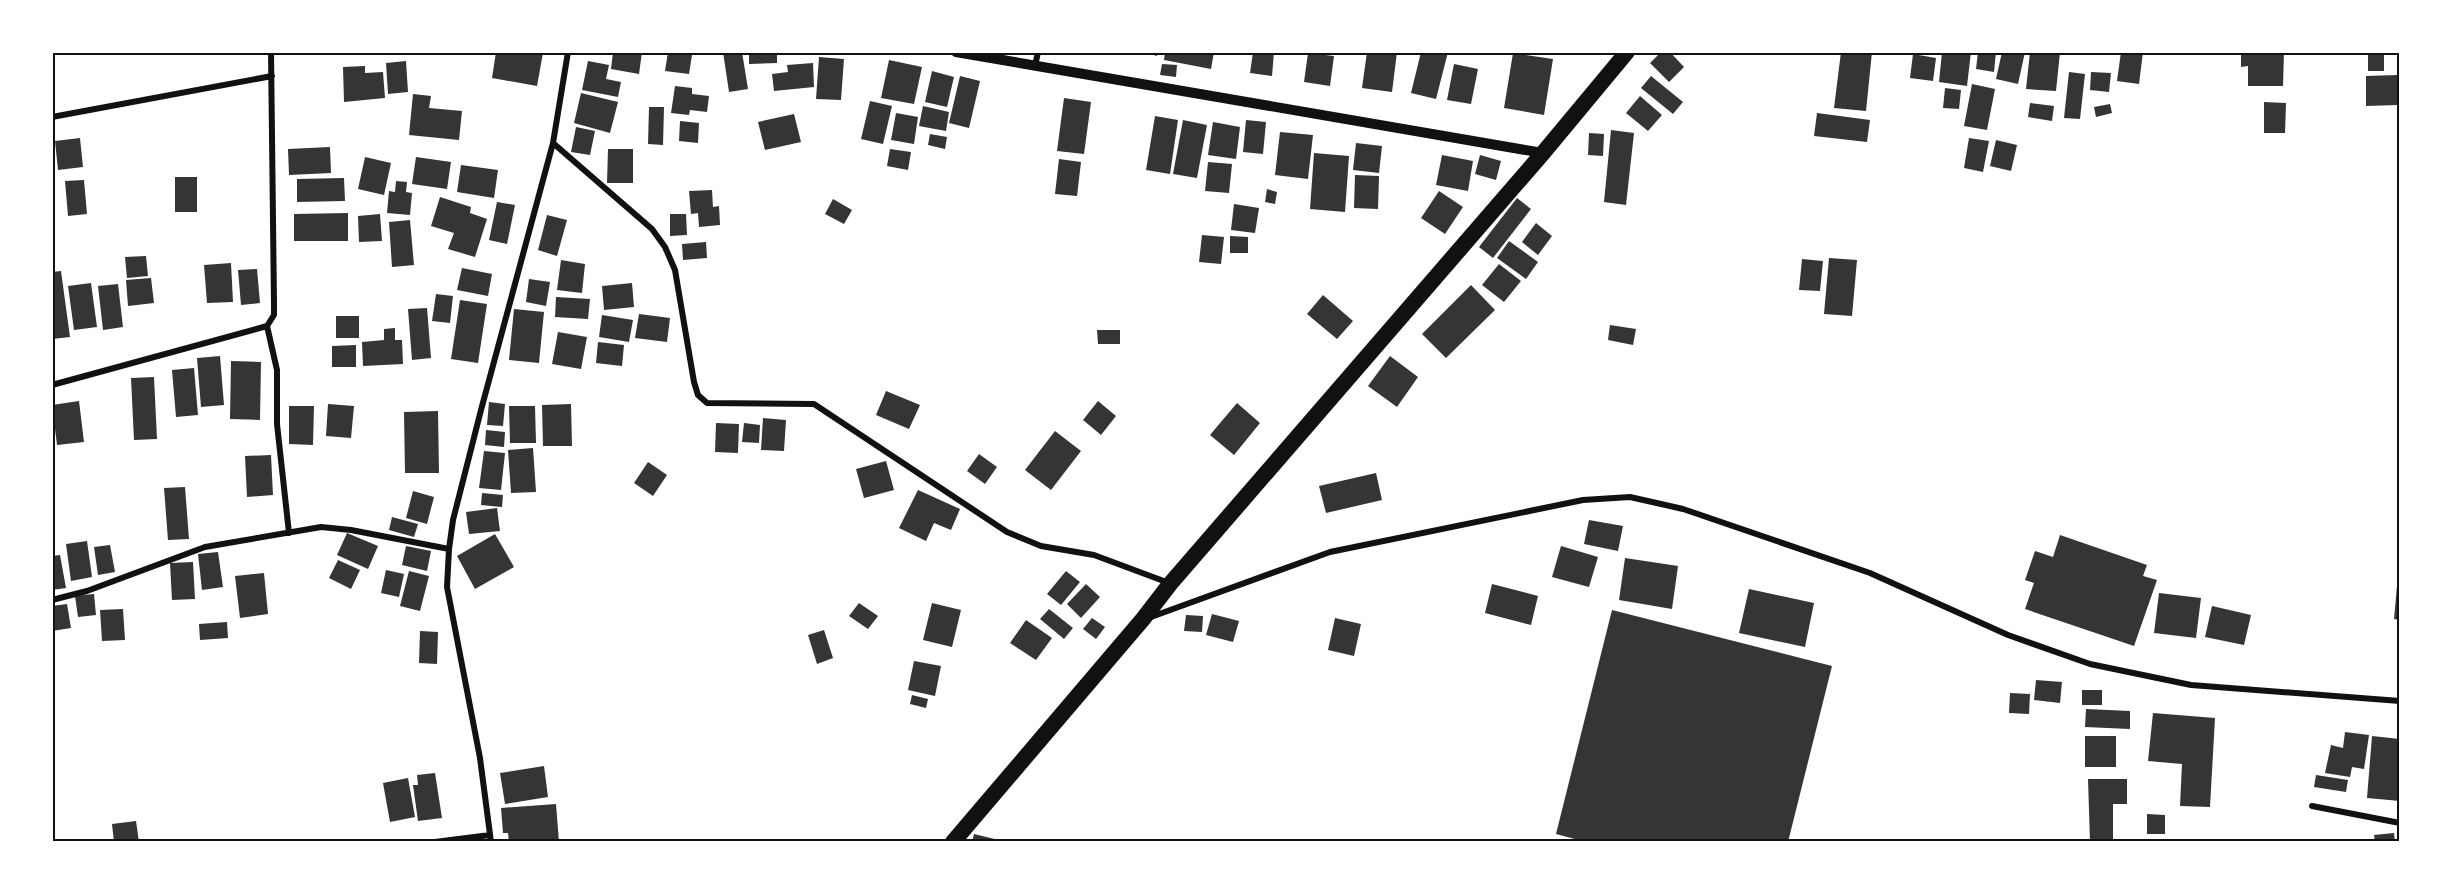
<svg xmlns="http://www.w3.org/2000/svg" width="2452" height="894" viewBox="0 0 2452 894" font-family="Karla,sans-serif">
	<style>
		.building { fill: #353535 }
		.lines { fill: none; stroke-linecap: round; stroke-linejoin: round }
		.minor { stroke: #111; stroke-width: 6 }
		.tertiary { stroke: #111; stroke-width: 10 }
		.trunk { stroke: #111; stroke-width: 16 }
		.neatline { fill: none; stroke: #111; stroke-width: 2 }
	</style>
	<rect width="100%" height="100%" fill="#fff"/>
	<path class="building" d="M496 52 543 53 537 86 492 78Z
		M613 52H642L639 74 611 69Z
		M668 52 692 55 689 74 665 71Z
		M723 52H742L748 89 729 92Z
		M749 52H777V63L749 64Z
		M1142 52H1157V56Z
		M1165 52H1214L1211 69 1164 60Z
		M1253 52H1274L1272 76 1250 73Z
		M1367 52H1397L1392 92 1362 88Z
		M1421 52H1448L1436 99 1411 93Z
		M1661 52H1670L1684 67 1669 82 1650 63Z
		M1841 52H1872L1866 111 1834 108Z
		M1942 52H1971L1967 86 1939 82Z
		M1978 52H1996L1994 72 1976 69Z
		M2002 52H2025L2018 84 1996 79Z
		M2030 52H2060L2056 91 2026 89Z
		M2121 52H2143L2139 84 2117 81Z
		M2241 52H2284L2283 86H2248V66L2241 67Z
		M2368 52H2384V71H2368Z
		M1308 53 1334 56 1330 86 1304 82Z
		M1513 53 1553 59 1544 115 1504 108Z
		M1913 54 1936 58 1933 81 1910 78Z
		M819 57 844 59 841 100 816 99Z
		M889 60 922 67 914 104 881 98Z
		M406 61 408 92 388 94 386 63Z
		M588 61 609 65 606 79 621 82 618 97 582 90Z
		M813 63 814 87 774 91 772 74 788 72 787 65Z
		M1162 64 1177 65 1176 77 1160 75Z
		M1454 64 1478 69 1471 104 1447 100Z
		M365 66V73L383 72 385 98 344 102 343 67Z
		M932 71 954 77 947 107 925 102Z
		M2069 72 2085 74 2080 119 2064 118Z
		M2091 72 2111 73 2109 92 2090 90Z
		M2397 75 2398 105 2366 106V76Z
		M960 76 980 81 969 128 949 123Z
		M1651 76 1683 102 1673 114 1641 88Z
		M1972 84 1995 89 1987 130 1964 126Z
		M675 86 692 88V94L709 96 707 112 690 110 689 115 671 113Z
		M1945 88 1961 90 1959 109 1943 108Z
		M581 93 618 102 610 133 574 123Z
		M413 94 431 96 429 108 462 111 459 140 409 135Z
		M1640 96 1662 115 1648 131 1626 113Z
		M1064 98 1091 102 1084 154 1057 151Z
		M870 101 892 106 883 144 861 139Z
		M2264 102 2286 103 2285 133H2264Z
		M2030 103 2054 106 2052 121 2028 117Z
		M2110 104 2112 113 2096 117 2094 107Z
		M923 106 949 112 946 131 919 126Z
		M649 107H664L663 145 648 144Z
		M896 113 918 117 914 144 891 140Z
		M1817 113 1870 120 1867 142 1814 136Z
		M794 114 801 142 765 150 758 122Z
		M1155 116 1178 120 1170 174 1146 170Z
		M1183 120 1207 125 1197 178 1173 174Z
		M1246 120 1266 122 1263 154 1243 152Z
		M680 121 699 123 698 143 679 141Z
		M1213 122 1240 127 1236 159 1208 155Z
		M576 127 595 131 590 155 571 152Z
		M1611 130 1634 133 1626 205 1604 202Z
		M1280 132 1313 135 1308 179 1275 175Z
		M1589 133 1604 134 1603 156 1588 155Z
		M930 134 947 137 945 149 928 145Z
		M80 138 83 167 58 170 55 141Z
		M1969 138 1989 141 1983 172 1964 168Z
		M1996 140 2017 145 2011 171 1990 166Z
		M1356 143 1382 146 1379 173 1353 170Z
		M330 147 331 173 289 175 288 149Z
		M608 149H633V183H607Z
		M890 149 911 152 908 170 887 166Z
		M1314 153 1349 156 1345 212 1310 209Z
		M1442 155 1473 161 1468 191 1436 185Z
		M1480 155 1501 161 1496 180 1475 174Z
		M365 157 391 163 384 195 358 189Z
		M416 157 451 162 447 189 412 184Z
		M1059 159 1081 162 1077 196 1055 194Z
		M1208 162 1232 164 1229 193 1205 191Z
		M461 165 498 170 494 198 457 192Z
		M1355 175 1379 176 1378 209 1354 208Z
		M175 177H197V212H175Z
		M344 178 345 201 297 202V179Z
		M84 180 87 214 68 216 65 181Z
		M396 181 407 182 406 192 412 193 410 215 387 213 389 191 395 192Z
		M1267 189 1277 192 1275 204 1265 202Z
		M712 190 713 207 719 206 720 225 699 227 698 213 691 214 689 191Z
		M1439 191 1463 207 1445 234 1421 218Z
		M440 197 471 207 470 213 487 219 475 257 448 249 454 233 431 226Z
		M1517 198 1531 209 1493 258 1479 247Z
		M833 199 852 210 844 224 825 214Z
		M497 202 515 205 507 244 489 240Z
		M1234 204 1259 208 1255 233 1231 230Z
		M348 213V241H294V214Z
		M380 214 382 241 359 242 358 216Z
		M670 214H686L687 235 670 236Z
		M547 215 567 220 557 256 538 250Z
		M410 220 414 265 392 267 389 222Z
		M1536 223 1552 236 1538 255 1522 242Z
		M1202 235 1224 237 1221 264 1199 262Z
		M1230 236 1248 237V253H1230Z
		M1509 241 1538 262 1526 279 1497 258Z
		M706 242 707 258 683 260 682 244Z
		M146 256 148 276 127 278 125 257Z
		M1829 258 1857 260 1852 316 1824 314Z
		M1802 259 1823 261 1820 291 1799 290Z
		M561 260 585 264 582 293 557 290Z
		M231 263 233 302 207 303 204 265Z
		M1499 264 1521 281 1504 302 1482 285Z
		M462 268 492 274 488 296 457 290Z
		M257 269 260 303 241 305 238 270Z
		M61 271 70 337 52 339V272Z
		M151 278 154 303 128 306 126 280Z
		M529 279 550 282 546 306 526 302Z
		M91 283 97 327 74 330 68 286Z
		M632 283 634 307 604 310 602 286Z
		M118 284 123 327 103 330 98 286Z
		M1471 285 1495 310 1446 358 1422 334Z
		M436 294 453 296 450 323 432 321Z
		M1323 295 1353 321 1337 339 1307 314Z
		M556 297 590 299 588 319 555 317Z
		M460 300 487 304 478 363 451 359Z
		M427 308 431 358 412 360 408 309Z
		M514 309 544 312 539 363 509 360Z
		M639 314 670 318 667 342 635 338Z
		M602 315 633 320 629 342 599 337Z
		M336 316H359V338H336Z
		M1610 325 1636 329 1633 345 1608 340Z
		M395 328V340H402L403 364 363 366 362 342 384 340V329Z
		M1097 330H1120V344H1098Z
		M558 332 587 337 581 369 552 364Z
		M598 342 624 345 622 366 596 363Z
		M356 345V367H332V346Z
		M220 356 224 405 201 407 197 358Z
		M1390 356 1418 377 1397 407 1368 386Z
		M231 361 261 362 260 420 230 419Z
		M194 368 198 415 176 417 172 370Z
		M154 377 157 439 134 440 131 378Z
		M886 391 920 405 909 429 876 415Z
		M79 401 84 442 57 445 52 405Z
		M1098 401 1116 416 1101 435 1083 420Z
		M489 402 505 404 503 426 487 425Z
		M1237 403 1260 423 1234 455 1210 435Z
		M328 404 354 406 351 438 326 436Z
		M571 404 572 446H543L542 405Z
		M289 406H314L313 445 289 444Z
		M509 406H535L536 443H510Z
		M438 411 439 473H405L404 412Z
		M763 418 786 420 784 451 761 450Z
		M716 423 739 424 738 453 715 452Z
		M744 423 760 425 759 443 742 442Z
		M486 430 505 432 504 447 485 445Z
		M1055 431 1081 451 1051 490 1025 470Z
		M533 448 536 492 511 493 508 450Z
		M484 451 505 453 501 490 479 488Z
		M979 454 997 467 985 484 967 471Z
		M271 455 273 495 247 497 245 456Z
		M886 461 894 490 864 498 856 469Z
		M648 462 667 475 653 496 634 483Z
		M1376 473 1382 500 1326 513 1319 486Z
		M185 487 189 539 168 540 164 488Z
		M918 490 960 509 951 530 934 523 926 541 899 528Z
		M413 491 434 497 427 524 406 518Z
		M482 493 503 495 502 507 481 505Z
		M497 508 500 531 469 534 466 512Z
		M392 517 418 524 414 537 389 530Z
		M1589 520 1623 526 1618 551 1584 544Z
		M347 533 378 546 368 569 337 555Z
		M495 534 514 567 475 589 457 556Z
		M2060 535 2147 565 2143 576 2157 580 2134 646 2025 609 2034 583 2025 580 2035 551 2053 557Z
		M87 541 92 577 71 581 66 544Z
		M110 545 115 572 98 575 94 547Z
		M406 546 431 551 427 571 402 565Z
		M1561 546 1598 557 1589 587 1552 577Z
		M218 552 223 587 202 590 198 554Z
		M60 555 66 588 52 590V556Z
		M1625 558 1678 566 1672 609 1619 600Z
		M338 560 360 570 351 589 329 578Z
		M193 562 195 599 172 600 170 563Z
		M386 570 404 574 399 597 381 593Z
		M409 571 429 576 420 611 400 606Z
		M1066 571 1080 582 1061 605 1047 594Z
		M264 573 268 614 240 618 235 576Z
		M1086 584 1100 597 1081 618 1067 604Z
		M1492 584 1538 596 1531 625 1485 613Z
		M2397 586H2400V620L2394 619Z
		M1749 589 1814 603 1805 647 1739 633Z
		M2159 593 2201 598 2196 638 2154 633Z
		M94 594 96 615 78 617 75 596Z
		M859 603 878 616 868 629 849 616Z
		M932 603 961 610 952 647 923 640Z
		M67 604 71 628 52 631V606Z
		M2212 606 2251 615 2244 645 2205 637Z
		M123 609 125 640 102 641 100 610Z
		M1049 609 1073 628 1064 639 1040 619Z
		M1612 610 1832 666 1788 842H1586L1556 834Z
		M1212 614 1239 621 1233 642 1206 635Z
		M1186 615 1203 616 1202 632 1184 631Z
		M1092 618 1105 627 1096 639 1083 629Z
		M1335 618 1361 624 1354 656 1328 650Z
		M1026 620 1052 638 1036 660 1010 643Z
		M227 622 228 638 200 640 199 624Z
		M824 630 833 658 817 664 808 635Z
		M420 631 438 632 437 664 419 663Z
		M914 661 941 666 935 696 908 690Z
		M2036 680 2062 682 2060 703 2034 700Z
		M2082 690H2102V705H2082Z
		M2010 693 2030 694 2029 714 2009 713Z
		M912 695 928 699 926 708 910 704Z
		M2086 709 2130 711V729L2085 727Z
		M2153 713 2215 718 2210 807 2180 806 2182 764 2148 761Z
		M2345 732 2369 735 2364 769 2352 767 2350 777 2325 773 2331 745 2343 748Z
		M2085 736H2116V767H2085Z
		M2372 736 2400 739V801L2367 798Z
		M544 766 548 797 505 804 500 773Z
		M435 773 442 818 418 821 413 785H418L417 775Z
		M2316 775 2348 780 2346 792 2314 787Z
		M408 778 415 817 390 822 383 783Z
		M2088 779H2127V804H2113V842H2090Z
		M556 804 559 842H509L508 833H503L501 808Z
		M2147 814 2165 815V834H2147Z
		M136 821 139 842H114L112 824Z
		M2394 833 2395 842H2375L2374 835Z
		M974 834 1003 841V842H972Z"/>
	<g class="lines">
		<path class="minor" d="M1035 66 1038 52
			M52 117 272 76
			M553 143 652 229 665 247 675 270 694 382 698 395 707 403 814 404 1007 532 1041 546 1094 555 1169 583
			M267 326 277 370V424L289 533
			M52 385 267 326 274 315V304L271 52
			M52 600 87 591 205 547 321 527 351 530 449 549
			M1151 617 1330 552 1583 500 1630 497 1683 509 1870 573 2008 635 2090 664 2191 685 2400 701
			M2312 806 2400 823
			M435 842 490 835
			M491 842 480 758 447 587 449 549 453 520 481 410 553 143 568 52"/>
		<path class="tertiary" d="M956 52 1543 153"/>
		<path class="trunk" d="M953 842 1143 619 1170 584 1543 153 1627 52"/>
	</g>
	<rect width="2452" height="894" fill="none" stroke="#ffffff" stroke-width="108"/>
	<rect x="54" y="54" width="2344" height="786" class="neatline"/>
</svg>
